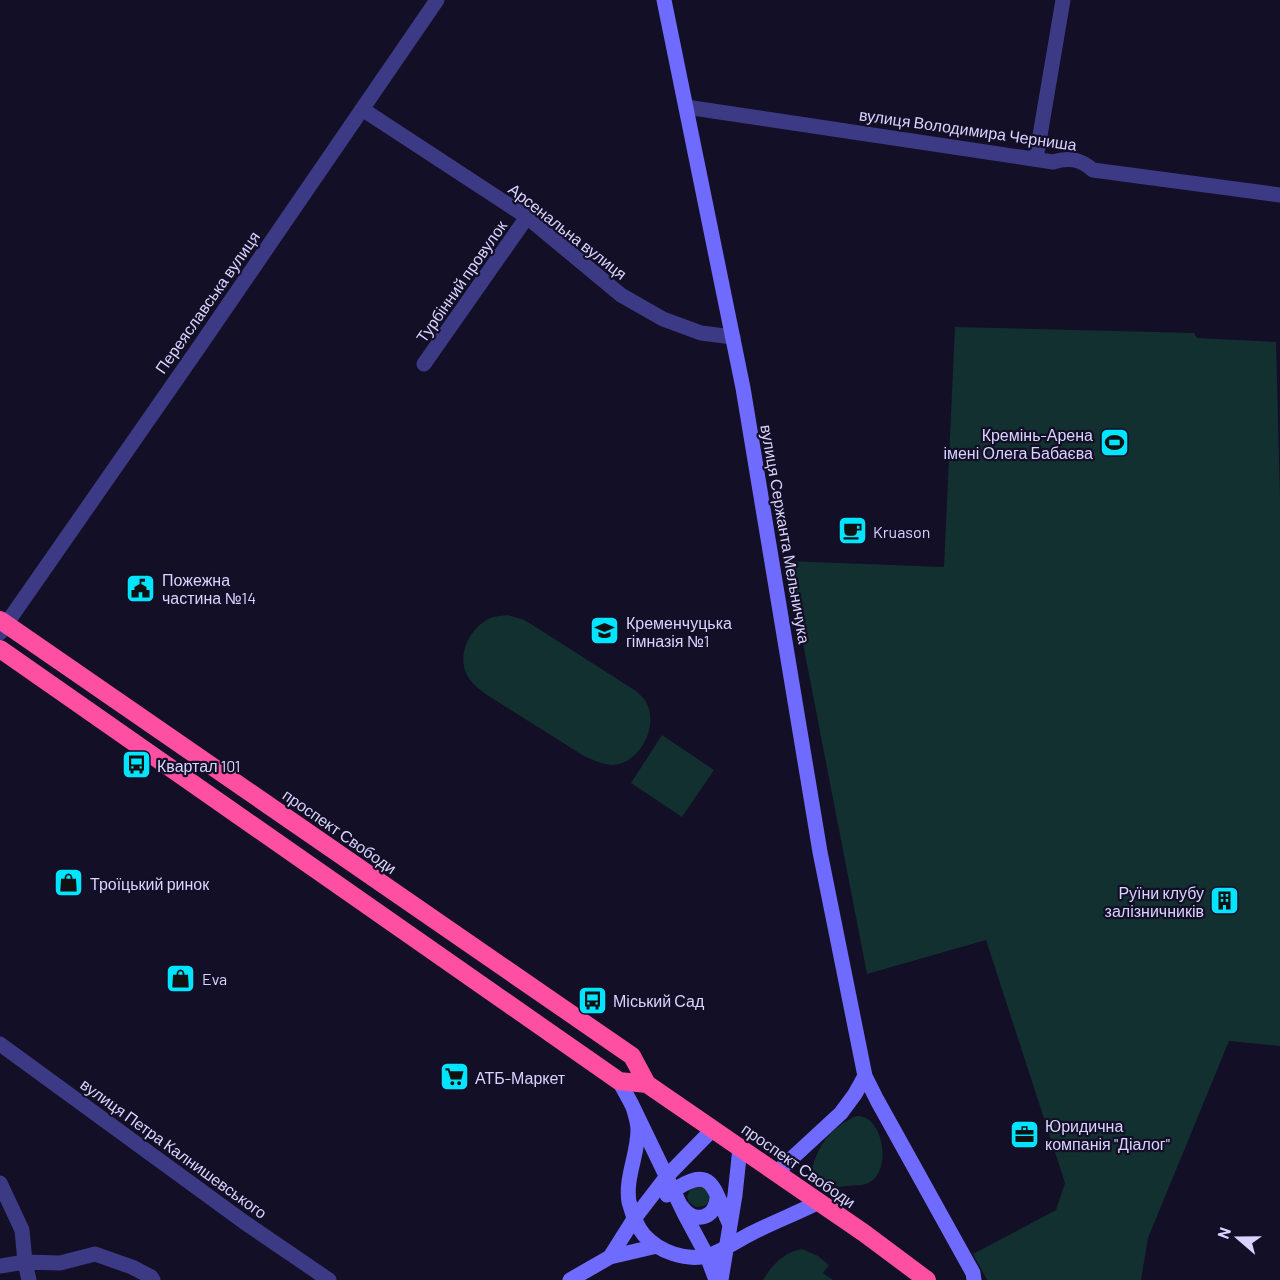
<svg xmlns="http://www.w3.org/2000/svg" width="1280" height="1280" viewBox="0 0 1280 1280" font-family="Barlow,sans-serif">
	<style>
		.green { fill: #12302f }
		.lines { fill: none; stroke-linecap: round; stroke-linejoin: round }
		.street { stroke: #3d3a85; stroke-width: 15 }
		.secondary { stroke: #6f6bff; stroke-width: 15 }
		.highway { stroke: #ff4fa3; stroke-width: 18 }
		.labels { text-anchor: middle; dominant-baseline: central; stroke-width: 4.5; stroke-linejoin: round; paint-order: stroke }
		.street-label { font-size: 16px; fill: #d9d4ff; stroke: #130f26 }
		.poi-label { font-size: 16px; fill: #d9d4ff; stroke: #130f26; text-anchor: start }
	</style>
	<rect width="100%" height="100%" fill="#130f26"/>
	<path class="green" d="M955 327 1194 333 1197 338 1276 342 1280 497V1046L1229 1041 1148 1238 1141 1280H987L973 1254 1056 1210 1065 1183 986 940 867 974 787 561 944 567Z
		M507 615 522 619 531 624 636 691C639 694 644 698 646 702 660 726 639 765 611 765 601 764 593 760 584 756L487 695C479 689 472 684 467 675 456 654 471 625 493 617 497 616 502 616 507 615Z
		M662 735 714 770 682 817 631 783Z
		M856 1116C882 1113 893 1168 870 1182 865 1186 853 1185 847 1186 831 1189 820 1184 812 1169 819 1143 831 1128 856 1116Z
		M702 1185 710 1195 708 1203 704 1206 696 1207 689 1202 687 1197 690 1189Z
		M802 1249 818 1256 829 1265 823 1273 833 1280H763C772 1265 784 1252 802 1249Z"/>
	<g class="lines">
		<path class="street" d="M686 107 1053 162C1069 157 1080 159 1093 170L1280 195
			M362 109 527 217 621 295 663 319 701 333 733 337
			M1036 159 1063 0
			M424 364 527 217
			M0 633 197 350 437 0
			M0 1044 244 1222 329 1280
			M0 1183 22 1230 25 1262 29 1280
			M0 1266 25 1262 60 1263 95 1254 132 1267 151 1277 153 1280"/>
		<path class="secondary" d="M664 0 743 388 820 852 865 1076 877 1100 973 1273 974 1280
			M619 1081 631 1103 685 1215 707 1256 716 1280
			M633 1107C635 1114 638 1122 638 1130 638 1154 625 1178 629 1202 632 1213 637 1227 644 1235 659 1252 686 1261 707 1256 719 1253 740 1239 752 1233 774 1222 797 1213 819 1202
			M776 1173 841 1113 855 1094 865 1076
			M667 1195C714 1161 712 1187 730 1225
			M682 1207C694 1224 715 1219 717 1198
			M610 1257 634 1219 667 1176 713 1129
			M570 1280 610 1257 657 1246
			M721 1280 735 1195 740 1148"/>
		<path class="highway" d="M0 620 632 1056 647 1084 864 1233 927 1280
			M0 649 619 1081 647 1084"/>
	</g>
	<defs>
		<symbol id="stadium-square" viewBox="-11 -11 22 22"><rect x="-9" y="-9" width="18" height="18" rx="4" fill="#00e5ff" stroke="#130f26"/><path d="M0-5a6.5 5 0 1 0 0 10a6.5 5 0 1 0 0-10ZM-3.5-1.8h7v3.6h-7Z" fill="#111"/></symbol>
		<symbol id="cafe-square" viewBox="-11 -11 22 22"><rect x="-9" y="-9" width="18" height="18" rx="4" fill="#00e5ff" stroke="#130f26"/><path d="M-5.5-4.5H6V0H3Q3 3.5 0 3.5H-2.5Q-5.5 3.5-5.5 0ZM3-3.2v2h1.7v-2ZM-6 4.5H4V6H-6Z" fill="#111"/></symbol>
		<symbol id="civic-square" viewBox="-11 -11 22 22"><rect x="-9" y="-9" width="18" height="18" rx="4" fill="#00e5ff" stroke="#130f26"/><path d="M-.6-6.5H3V-4.5H.6V-3L4-1V1h2V6H-6V1h2V-1L-.6-3ZM-1.2 2.5V6h2.4V2.5Z" fill="#111"/></symbol>
		<symbol id="school-square" viewBox="-11 -11 22 22"><rect x="-9" y="-9" width="18" height="18" rx="4" fill="#00e5ff" stroke="#130f26"/><path d="M0-5L7-2L0 1L-7-2ZM-4 1L0 2.5L4 1V4Q0 6-4 4Z" fill="#111"/></symbol>
		<symbol id="bus-square" viewBox="-11 -11 22 22"><rect x="-9" y="-9" width="18" height="18" rx="4" fill="#00e5ff" stroke="#130f26"/><path d="M-5-6H5V4H4V6H2V4H-2V6H-4V4H-5ZM-3.5-4V0h7V-4ZM-3.5 1.2v1.5H-2V1.2ZM2 1.2v1.5H3.5V1.2Z" fill="#111"/></symbol>
		<symbol id="shop-square" viewBox="-11 -11 22 22"><rect x="-9" y="-9" width="18" height="18" rx="4" fill="#00e5ff" stroke="#130f26"/><path d="M-5-2.5h2.3a2.7 3.5 0 0 1 5.4 0H5L5.5 6h-11ZM-1.5-2.5h3a1.5 2.3 0 0 0-3 0Z" fill="#111"/></symbol>
		<symbol id="building-square" viewBox="-11 -11 22 22"><rect x="-9" y="-9" width="18" height="18" rx="4" fill="#00e5ff" stroke="#130f26"/><path d="M-4-6H4V6H1V3H-1V6H-4ZM-2.5-4.3h1.7v1.8h-1.7ZM.8-4.3h1.7v1.8H.8ZM-2.5-1h1.7V.8h-1.7ZM.8-1h1.7V.8H.8Z" fill="#111"/></symbol>
		<symbol id="supermarket-square" viewBox="-11 -11 22 22"><rect x="-9" y="-9" width="18" height="18" rx="4" fill="#00e5ff" stroke="#130f26"/><path d="M-6-5.5h2.5l.6 2H6L4.5 2H-2.5L-4.4-4H-6ZM-1.5 3.2a1.3 1.3 0 1 0 .1 0ZM3 3.2a1.3 1.3 0 1 0 .1 0Z" fill="#111"/></symbol>
		<symbol id="office-square" viewBox="-11 -11 22 22"><rect x="-9" y="-9" width="18" height="18" rx="4" fill="#00e5ff" stroke="#130f26"/><path d="M-6-3h4V-5.5h4V-3h4V5H-6ZM-1-4.5V-3h2v-1.5ZM-6 0V1H6V0Z" fill="#111"/></symbol>
	</defs>
	<g fill-rule="evenodd">
		<use href="#stadium-square" x="1098" y="426" width="33" height="33"/>
		<use href="#cafe-square" x="836" y="514" width="33" height="33"/>
		<use href="#civic-square" x="124" y="572" width="33" height="33"/>
		<use href="#school-square" x="588" y="614" width="33" height="33"/>
		<use href="#bus-square" x="120" y="748" width="33" height="33"/>
		<use href="#shop-square" x="52" y="866" width="33" height="33"/>
		<use href="#building-square" x="1208" y="884" width="33" height="33"/>
		<use href="#shop-square" x="164" y="962" width="33" height="33"/>
		<use href="#bus-square" x="576" y="984" width="33" height="33"/>
		<use href="#supermarket-square" x="438" y="1060" width="33" height="33"/>
		<use href="#office-square" x="1008" y="1118" width="33" height="33"/>
	</g>
	<g class="labels">
		<g class="street-label">
			<text transform="translate(968 129) rotate(8)">вулиця Володимира Черниша</text>
			<text transform="translate(568 231) rotate(38)">Арсенальна вулиця</text>
			<text transform="translate(461 281) rotate(-55)">Турбінний провулок</text>
			<text transform="translate(207 302) rotate(-55)">Переяславська вулиця</text>
			<text transform="translate(786 534) rotate(80)">вулиця Сержанта Мельничука</text>
			<text transform="translate(340 831) rotate(35)">проспект Свободи</text>
			<text transform="translate(174 1148) rotate(36)">вулиця Петра Калнишевського</text>
			<text transform="translate(799 1165) rotate(35)">проспект Свободи</text>
		</g>
		<g class="poi-label">
			<text x="1093" y="434" text-anchor="end">Кремінь-Арена<tspan x="1093" dy="18">імені Олега Бабаєва</tspan></text>
			<text x="873" y="531">Kruason</text>
			<text x="162" y="579">Пожежна<tspan x="162" dy="18">частина №14</tspan></text>
			<text x="626" y="622">Кременчуцька<tspan x="626" dy="18">гімназія №1</tspan></text>
			<text x="157" y="765">Квартал 101</text>
			<text x="90" y="883">Троїцький ринок</text>
			<text x="1204" y="892" text-anchor="end">Руїни клубу<tspan x="1204" dy="18">залізничників</tspan></text>
			<text x="202" y="978">Eva</text>
			<text x="613" y="1000">Міський Сад</text>
			<text x="475" y="1077">АТБ-Маркет</text>
			<text x="1045" y="1125">Юридична<tspan x="1045" dy="18">компанія "Діалог"</tspan></text>
		</g>
	</g>
	<g transform="translate(1238 1238) rotate(290)" stroke="#130f26" stroke-width="4.5" paint-order="stroke">
	<path d="M0-4.5L10 22L0 15L-10 22Z" fill="#d9d4ff"/>
	<text y="-9" font-size="16" font-weight="bold" text-anchor="middle" fill="#d9d4ff">N</text>
	</g>
</svg>
